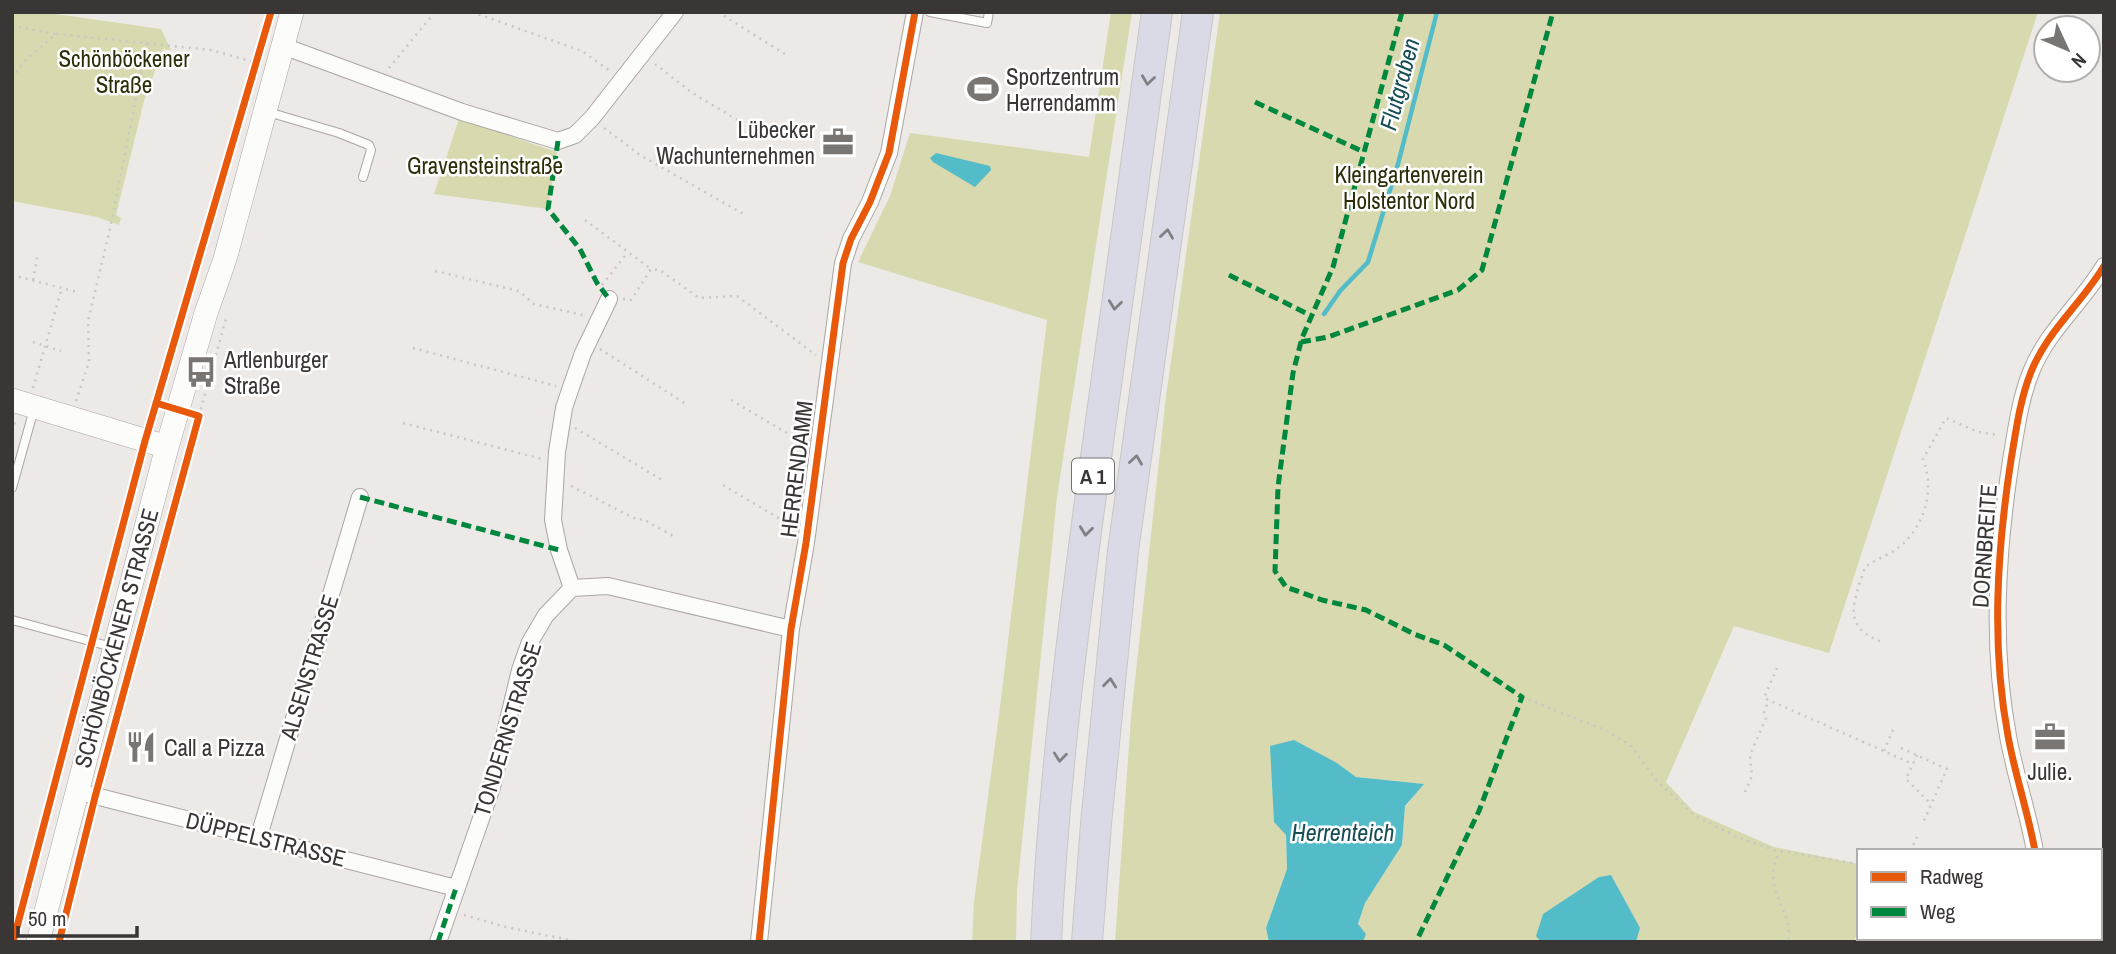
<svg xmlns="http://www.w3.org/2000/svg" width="2116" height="954" viewBox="0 0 2116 954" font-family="'Archivo Narrow',sans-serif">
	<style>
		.green { fill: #d8d9ae }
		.water { fill: #53bcc8 }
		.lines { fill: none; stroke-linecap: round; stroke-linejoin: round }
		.stream { stroke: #53bcc8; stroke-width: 4.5 }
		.service-casing { stroke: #aaa6a5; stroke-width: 10 }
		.minor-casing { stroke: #aaa6a5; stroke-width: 18 }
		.secondary-casing { stroke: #aaa6a5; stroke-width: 24 }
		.motorway-casing { stroke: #c9c7c6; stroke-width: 32 }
		.path { stroke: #c9c7c7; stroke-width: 2.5; stroke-dasharray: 2 5; stroke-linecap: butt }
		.service { stroke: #fcfcfb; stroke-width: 8 }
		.minor { stroke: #fcfcfb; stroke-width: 16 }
		.secondary { stroke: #fcfcfb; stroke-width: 23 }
		.motorway { stroke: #d9dae5; stroke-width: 30 }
		.quiet { stroke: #00873e; stroke-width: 5; stroke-dasharray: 10 5; stroke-linecap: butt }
		.cycleway-casing { stroke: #fff; stroke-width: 11 }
		.cycleway { stroke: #e8590c; stroke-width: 7 }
		.oneway { stroke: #818084 }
		.labels { text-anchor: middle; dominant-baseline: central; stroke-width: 5; stroke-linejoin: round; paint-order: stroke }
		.shield { fill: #fff; stroke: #747272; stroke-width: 2 }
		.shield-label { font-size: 21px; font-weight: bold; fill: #393635 }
		.park-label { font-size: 23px; fill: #2c2e07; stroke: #fff }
		.poi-label { font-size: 23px; fill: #393635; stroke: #fff; text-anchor: start }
		.street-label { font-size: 23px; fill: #393635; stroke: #fff }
		.water-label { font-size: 24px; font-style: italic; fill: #164d55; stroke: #fff }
	</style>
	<rect width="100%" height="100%" fill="#ede9e7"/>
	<path class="green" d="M12 12H42L161 29 171 50 163 49 144 101 116 215 121 218 119 225 97 217 12 201Z
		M1111 12H1132L1057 497 1017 891 1016 942H972L974 902 1000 707 1047 320 858 262 890 196 910 133 1089 157Z
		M1220 12H2038L1829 653 1734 626 1666 782 1694 812 1774 847 1859 864V926L1854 942H1636L1640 928 1536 935 1541 942H1363L1366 934 1358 925 1365 903 1402 845 1405 807 1423 784 1356 777 1337 763 1286 835 1287 869 1266 928 1269 942H1115L1131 717 1166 397Z
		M459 119 557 152 548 209 434 194Z"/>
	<path class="water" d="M936 153 990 166 991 170 975 187 933 162 930 158Z
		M1294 740 1337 763 1356 777 1424 784 1405 806 1402 845 1365 903 1358 924 1366 934 1363 942H1269L1266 928 1287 869 1286 835 1274 822 1270 746Z
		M1611 875 1640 928 1636 942H1541L1536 936 1543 914 1599 877Z"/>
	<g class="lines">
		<path class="stream" d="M1324 314 1340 291 1368 262 1398 164 1437 12"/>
		<defs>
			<path id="service" d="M930 12 987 23 989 12
				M268 112 339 133 369 145 371 150 363 177
				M12 488 34 409
				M12 620 112 647"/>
			<path id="minor" d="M283 46 462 112 558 141 575 135 592 118 675 12
				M572 588 559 550 553 520 557 452 564 408 570 390 583 353 609 299
				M572 588 608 586 791 629
				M76 791 456 888
				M259 836 360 497
				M2035 851C2028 812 2015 775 2008 736 1991 645 1997 551 2011 460 2016 431 2020 399 2031 372 2047 331 2082 303 2104 266
				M2052 938V942
				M438 942 492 787 520 670 530 642 546 615 572 588
				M759 942 791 629 806 543 843 263 851 239 870 202 889 153 915 12"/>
			<path id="secondary" d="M12 400 167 447
				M38 942 167 447 206 313 225 259 292 12"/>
			<path id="motorway" d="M1046 942C1053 792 1071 643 1091 494 1112 334 1134 173 1157 12
				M1087 942 1096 824 1123 551 1198 12"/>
		</defs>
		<use href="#service" class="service-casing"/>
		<use href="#minor" class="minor-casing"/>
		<use href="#secondary" class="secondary-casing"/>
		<use href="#motorway" class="motorway-casing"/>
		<path class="path" d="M472 12 582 51 610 71
			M718 12 788 56
			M12 26 56 34
			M655 64 691 92 767 138
			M389 68 435 12
			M12 78 25 61 56 34 211 50 257 63
			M604 128 640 155 747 216
			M585 220 651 269
			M435 271 519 291 534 304 583 315
			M12 275 77 292
			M33 280 38 253
			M602 285 628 252
			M623 299 631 300 651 269 660 270 699 298 737 296 816 355
			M33 342 61 351
			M413 348 556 386
			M600 349 686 404
			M33 388 62 288
			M731 400 804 443
			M76 401 89 362 88 321 110 229 147 42
			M199 416 227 315
			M403 423 542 459
			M575 428 662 480
			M12 431 15 422
			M723 485 792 526
			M571 486 638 520 643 519 673 536
			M1880 641C1840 626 1855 599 1865 567 1875 560 1888 555 1898 548 1925 527 1935 490 1923 459L1946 418 1978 432 1998 435
			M1777 668 1764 698 1913 764
			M1522 697 1607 731 1630 745 1658 782 1694 815 1737 837 1774 850 1777 856C1763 895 1794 909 1788 942
			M1901 748 1947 769 1922 825
			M1884 751 1894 727
			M1917 755 1906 779 1930 803
			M1745 792 1752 776 1750 755 1766 718 1764 712 1769 700
			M1774 850 1859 864
			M1910 851 1917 837
			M464 915 506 927 579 942
			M1941 942 1943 938"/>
		<use href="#service" class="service"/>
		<use href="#minor" class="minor"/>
		<use href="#secondary" class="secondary"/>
		<use href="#motorway" class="motorway"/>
		<path class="quiet" d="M1402 12 1333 267 1302 338 1293 373 1278 487 1275 571 1286 587 1322 600 1366 610 1414 634 1444 645 1522 697 1479 811 1416 942
			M1255 102 1364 152
			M558 141 548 209 580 249 597 283 609 299
			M1229 275 1312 316
			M1301 342 1328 337 1458 290 1482 270 1553 12
			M360 497 559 550
			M438 942 456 888"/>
		<defs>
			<path id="cycleway" d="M2035 851C2028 812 2015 775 2008 736 1991 645 1997 551 2011 460 2016 431 2020 399 2031 372 2047 331 2082 303 2104 266
				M13 942 145 441 271 12
				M59 942 95 797 199 416 156 403
				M759 942 791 629 806 543 843 263 851 239 870 202 889 153 915 12"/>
		</defs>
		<use href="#cycleway" class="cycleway-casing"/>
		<use href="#cycleway" class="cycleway"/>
	</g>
	<defs><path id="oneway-chevron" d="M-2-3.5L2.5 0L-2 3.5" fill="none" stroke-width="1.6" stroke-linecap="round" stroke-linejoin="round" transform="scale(1.75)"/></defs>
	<g class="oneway">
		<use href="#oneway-chevron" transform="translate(1148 80) rotate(98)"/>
		<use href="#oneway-chevron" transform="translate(1167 234) rotate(-82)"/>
		<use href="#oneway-chevron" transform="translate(1115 305) rotate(97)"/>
		<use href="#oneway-chevron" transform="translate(1136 460) rotate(-82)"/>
		<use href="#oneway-chevron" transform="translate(1086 531) rotate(97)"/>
		<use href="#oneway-chevron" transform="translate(1110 683) rotate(-84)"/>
		<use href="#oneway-chevron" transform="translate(1060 757) rotate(96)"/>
	</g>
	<defs>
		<symbol id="stadium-bare" viewBox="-9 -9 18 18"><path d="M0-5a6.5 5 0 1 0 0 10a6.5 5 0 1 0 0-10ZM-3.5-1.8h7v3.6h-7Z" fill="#787573" stroke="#fff" stroke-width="2.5" paint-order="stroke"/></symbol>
		<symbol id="office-bare" viewBox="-9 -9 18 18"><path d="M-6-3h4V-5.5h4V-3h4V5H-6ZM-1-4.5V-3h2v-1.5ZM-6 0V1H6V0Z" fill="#787573" stroke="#fff" stroke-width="2.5" paint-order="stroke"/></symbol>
		<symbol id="bus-bare" viewBox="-9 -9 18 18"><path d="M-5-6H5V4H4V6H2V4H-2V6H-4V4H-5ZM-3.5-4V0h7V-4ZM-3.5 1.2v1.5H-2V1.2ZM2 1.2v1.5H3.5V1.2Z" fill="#787573" stroke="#fff" stroke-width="2.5" paint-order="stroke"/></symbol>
		<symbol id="restaurant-bare" viewBox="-9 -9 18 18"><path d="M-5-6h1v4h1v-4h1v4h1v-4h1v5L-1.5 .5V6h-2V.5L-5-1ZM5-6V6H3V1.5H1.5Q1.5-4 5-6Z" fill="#787573" stroke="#fff" stroke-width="2.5" paint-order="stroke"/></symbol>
	</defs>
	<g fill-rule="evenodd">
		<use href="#stadium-bare" x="961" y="67" width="44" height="44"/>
		<use href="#office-bare" x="816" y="120" width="44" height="44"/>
		<use href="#bus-bare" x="179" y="350" width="44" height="44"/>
		<use href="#office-bare" x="2028" y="715" width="44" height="44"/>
		<use href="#restaurant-bare" x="119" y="725" width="44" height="44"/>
	</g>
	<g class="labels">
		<rect class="shield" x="1072" y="458.5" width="42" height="35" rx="5"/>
		<g class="shield-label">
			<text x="1093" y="476">A 1</text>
		</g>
		<g class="park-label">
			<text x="124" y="58">Schönböckener<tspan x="124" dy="26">Straße</tspan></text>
			<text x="485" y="165">Gravensteinstraße</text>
			<text x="1409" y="174">Kleingartenverein<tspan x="1409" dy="26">Holstentor Nord</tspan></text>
		</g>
		<g class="poi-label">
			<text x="1006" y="76">Sportzentrum<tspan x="1006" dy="26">Herrendamm</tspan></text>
			<text x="815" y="129" text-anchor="end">Lübecker<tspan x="815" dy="26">Wachunternehmen</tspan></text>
			<text x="224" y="359">Artlenburger<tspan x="224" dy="26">Straße</tspan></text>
			<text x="164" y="747">Call a Pizza</text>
			<text x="2050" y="771" text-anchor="middle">Julie.</text>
		</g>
		<g class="street-label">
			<text transform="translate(796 469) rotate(-83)">HERRENDAMM</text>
			<text transform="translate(1984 546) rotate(-86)">DORNBREITE</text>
			<text transform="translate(116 638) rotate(-75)">SCHÖNBÖCKENER STRASSE</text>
			<text transform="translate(309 667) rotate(-73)">ALSENSTRASSE</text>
			<text transform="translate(507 729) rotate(-73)">TONDERNSTRASSE</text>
			<text transform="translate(266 839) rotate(14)">DÜPPELSTRASSE</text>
		</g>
		<g class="water-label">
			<text transform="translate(1399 84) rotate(-75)">Flutgraben</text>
			<text x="1343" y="832">Herrenteich</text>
		</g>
	</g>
	<rect width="2116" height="954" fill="none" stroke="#393635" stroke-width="28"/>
	<rect x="1857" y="849" width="245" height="91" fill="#ffffff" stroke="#b0afae" stroke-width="2"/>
	<rect x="1871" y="872" width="35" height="10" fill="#e8590c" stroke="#b0afae" stroke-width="2"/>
	<text x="1920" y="884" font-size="21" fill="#393635">Radweg</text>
	<rect x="1871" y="907" width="35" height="10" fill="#00873e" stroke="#b0afae" stroke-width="2"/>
	<text x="1920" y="919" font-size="21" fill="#393635">Weg</text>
	<g transform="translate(2067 49) rotate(134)"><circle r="33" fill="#ffffff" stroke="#b0afae" stroke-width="2"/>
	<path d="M0-5L12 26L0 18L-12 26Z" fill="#787573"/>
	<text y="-10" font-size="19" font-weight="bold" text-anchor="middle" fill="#393635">N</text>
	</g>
	<path d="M18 926v10h119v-10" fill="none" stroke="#393635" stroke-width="3.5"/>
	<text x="28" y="926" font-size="21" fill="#393635" stroke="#ffffff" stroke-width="5" paint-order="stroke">50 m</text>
</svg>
